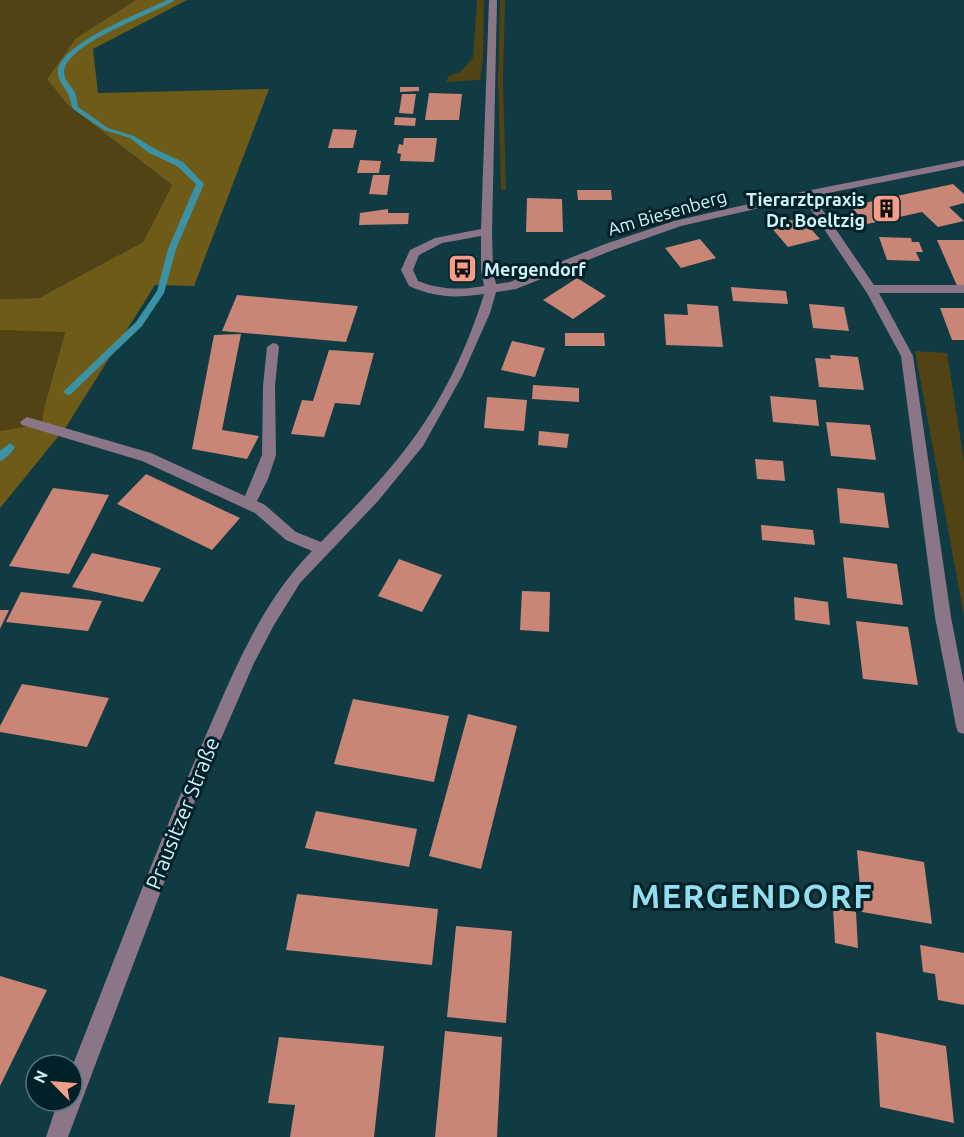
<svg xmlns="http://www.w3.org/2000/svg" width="964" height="1137" viewBox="0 0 964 1137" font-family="Ubuntu,sans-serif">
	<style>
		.green { fill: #514314 }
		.forest { fill: #6d5b17 }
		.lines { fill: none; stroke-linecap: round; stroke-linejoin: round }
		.stream { fill: #3a92a4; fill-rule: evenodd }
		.building { fill: #c98576 }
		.minor { fill: #8b7687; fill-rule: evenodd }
		.labels { text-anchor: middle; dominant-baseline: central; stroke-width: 6; stroke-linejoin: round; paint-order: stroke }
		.far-poi-label { font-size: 18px; font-weight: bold; fill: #cff4fc; stroke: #002127; text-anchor: end }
		.far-street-label { font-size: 18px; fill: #cff4fc; stroke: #002127 }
		.street-label { font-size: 21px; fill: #cff4fc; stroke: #002127 }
		.near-district-label { font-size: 33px; font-weight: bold; letter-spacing: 1.5px; fill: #92deef; stroke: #002127 }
	</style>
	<rect width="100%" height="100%" fill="#113b43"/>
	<path class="green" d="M0 0H136L76 38 47 79 67 104 172 185 143 242 39 298 0 299Z
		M477 0H484L483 57 480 80 446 82 449 76 460 72 473 58Z
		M500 0H505L503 80 506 190H501L498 80Z
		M0 330 65 331 44 408 42 425 0 431Z
		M915 351 947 353 964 462V616Z"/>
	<path class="forest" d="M136 0H187L93 49 98 93 269 89 194 286 155 285 66 427 0 508V431L42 424 44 408 65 332 0 330V299L39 298 143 242 172 185 67 104 47 79 76 38Z"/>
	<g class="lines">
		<path class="stream" d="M167 0H175C153 15 64 43 64 73 65 82 72 86 75 93 77 98 77 102 78 107L108 128 134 136 155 149 183 162 204 184 176 249 164 293 142 326 71 394 68 395 63 392 65 390 136 322 157 291 168 249 196 184 177 166 149 153 130 138 104 130 73 109C71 105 71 100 69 96 66 87 57 82 58 71 60 43 143 12 167 0Z
			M10 443 15 447C12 452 6 459 0 461V451Z"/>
	</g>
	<path class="building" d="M400 87H419V91L400 92Z
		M429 93 462 94 459 120H425Z
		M402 94H416L413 114 399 113Z
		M395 117 416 118 415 126 394 125Z
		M333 129 357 130 353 148H328Z
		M404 138H437L434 162 400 161 401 154 397 153 399 144 403 145Z
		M360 160 381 161 379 173H357Z
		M373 175H390L387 195 369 194Z
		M953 184 964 194V203L949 207 964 221 938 227 922 212 867 224 850 206Z
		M577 190H611L612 200H578Z
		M527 198 562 199 563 232H526Z
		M388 209V213H409L408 224 359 225 360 213Z
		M801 218 820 239 788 247 769 225Z
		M879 237 911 238 912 242H919L923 252H916L920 261 887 260Z
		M700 239 716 258 681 268 665 248Z
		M937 240H964V288H958Z
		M577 278 606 296 573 319 543 300Z
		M731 287 786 291 788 304 733 301Z
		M237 295 358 306 346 342 222 331Z
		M687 304 718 306 723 347 666 345 664 314 688 315Z
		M809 304 844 307 849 331 813 328Z
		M940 308H964V340H952Z
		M565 333H604L605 346H565Z
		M241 334 222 430 259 436 247 459 192 449 214 335Z
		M512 341 545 348 535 377 501 370Z
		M329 350 374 353 360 405 335 403 324 437 291 434 302 400 313 401Z
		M830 355 858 357 864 390 819 387 815 358 831 359Z
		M533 385 579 388V402L532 399Z
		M770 396 816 400 819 426 773 422Z
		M487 397 527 400 524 431 484 428Z
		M826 422 870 425 876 460 831 456Z
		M539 431 569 434 567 448 538 445Z
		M755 459 783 461 785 481 757 479Z
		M146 474 240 518 212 550 117 504Z
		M53 488 109 495 69 574 9 566Z
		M837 488 884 493 889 528 840 523Z
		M761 525 813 530 815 545 762 540Z
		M92 553 161 568 143 602 72 587Z
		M843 557 897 564 903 605 847 598Z
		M399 559 442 575 422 612 378 596Z
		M522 591 550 592 549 632 520 630Z
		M21 592 102 601 88 631 6 622Z
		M794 597 828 602 830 625 795 620Z
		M0 610H9L0 629Z
		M856 621 908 627 918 685 863 679Z
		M22 684 109 698 87 747 0 732V726Z
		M353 699 449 716 434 782 334 764Z
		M468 714 517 726 481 869 429 856Z
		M316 811 417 829 409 867 305 848Z
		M857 850 924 862 932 924 862 912Z
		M297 894 438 909 432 965 286 950Z
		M833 908 856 912 858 948 835 943Z
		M456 926 512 931 506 1023 447 1017Z
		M920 945 964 953V1005L938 1000 935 974 923 972Z
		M0 976 47 990 0 1086Z
		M445 1031 502 1037 497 1137H435Z
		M876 1032 946 1046 954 1123 880 1107Z
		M279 1037 384 1046 374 1137H290L295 1105 268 1103Z"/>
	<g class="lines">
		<path class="minor" d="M489 0H497L492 232 493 270 496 284 510 282 605 244 674 221 806 191 964 160V166L813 196 874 285H964V293H879L913 356 951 617 964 684V734L958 732 956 726 935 617 901 356 867 293 803 198 681 226 613 250 516 289 496 292 490 313 462 376 423 446 378 501 300 583 274 625 254 663 201 785 68 1137H46L58 1101H72V1067C116 956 158 844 206 735 235 669 261 603 312 551L286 540 255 513 142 461 22 425 20 422 27 417 151 453 245 496 262 455 263 386 267 347 273 343 277 344 279 347 275 386 276 455 268 479 257 501 265 505 296 532 321 542C353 509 386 476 413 439 444 397 469 344 484 294 454 298 437 298 409 286L401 270 410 250 435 238 481 229ZM481 236V270L484 286C460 290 441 290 418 281L413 270 419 255 442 243Z"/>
	</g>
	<defs>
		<symbol id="building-square" viewBox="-11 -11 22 22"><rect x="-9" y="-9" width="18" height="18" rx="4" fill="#f49e8a" stroke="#002127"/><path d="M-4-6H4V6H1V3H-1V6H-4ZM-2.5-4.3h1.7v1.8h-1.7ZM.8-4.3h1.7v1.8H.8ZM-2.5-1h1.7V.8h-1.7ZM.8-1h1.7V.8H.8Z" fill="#111"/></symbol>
		<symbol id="bus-square" viewBox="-11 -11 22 22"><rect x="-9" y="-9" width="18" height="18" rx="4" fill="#f49e8a" stroke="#002127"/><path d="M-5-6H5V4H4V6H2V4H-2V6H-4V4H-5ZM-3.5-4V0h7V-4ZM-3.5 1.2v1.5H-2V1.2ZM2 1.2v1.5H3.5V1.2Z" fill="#111"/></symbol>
	</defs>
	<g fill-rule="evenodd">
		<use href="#building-square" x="870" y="192" width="33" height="33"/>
		<use href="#bus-square" x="446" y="252" width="33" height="33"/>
	</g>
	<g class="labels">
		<g class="far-poi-label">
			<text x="865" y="199">Tierarztpraxis<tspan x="865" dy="21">Dr. Boeltzig</tspan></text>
			<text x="484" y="269" text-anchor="start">Mergendorf</text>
		</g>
		<g class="far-street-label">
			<text transform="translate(667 212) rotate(-16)">Am Biesenberg</text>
		</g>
		<g class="street-label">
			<text transform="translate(182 813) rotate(-68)">Prausitzer Straße</text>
		</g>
		<g class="near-district-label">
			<text x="752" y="895">MERGENDORF</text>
		</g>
	</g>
	<g transform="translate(54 1083) rotate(295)"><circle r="28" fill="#002127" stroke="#53757c" stroke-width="1.5"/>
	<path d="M0-4.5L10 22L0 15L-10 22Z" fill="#f49e8a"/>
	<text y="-9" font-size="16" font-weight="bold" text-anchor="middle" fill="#cff4fc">N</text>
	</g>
</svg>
